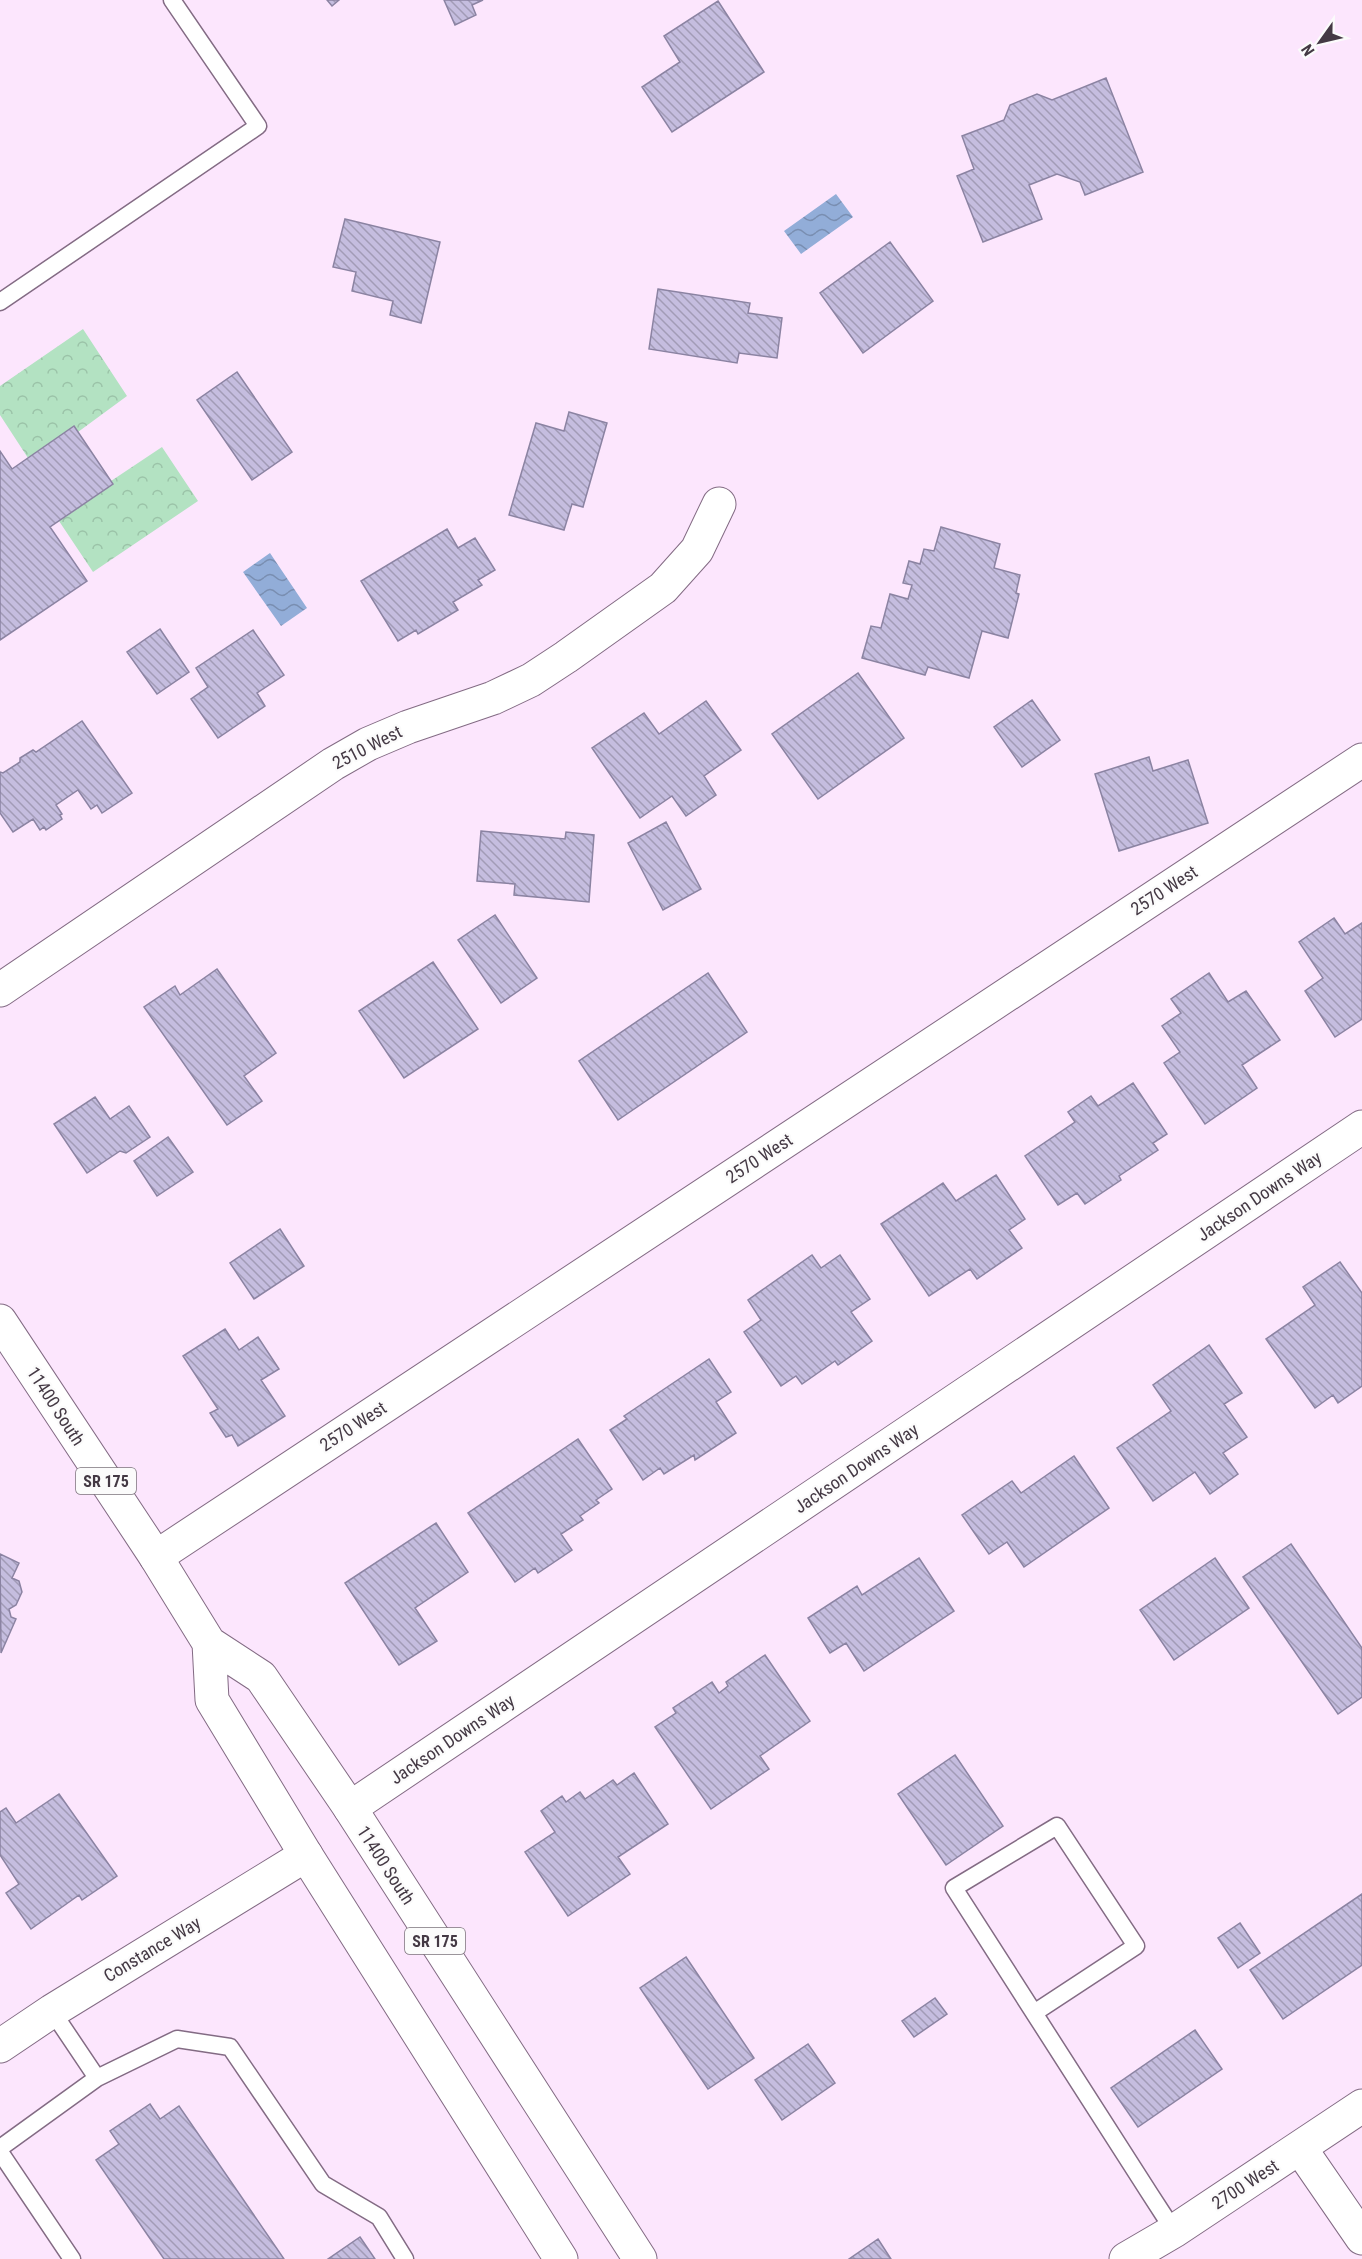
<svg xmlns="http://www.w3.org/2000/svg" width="1362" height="2259" viewBox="0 0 1362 2259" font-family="'Roboto Condensed',sans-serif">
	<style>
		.forest { fill: url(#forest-crowns) }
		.water { fill: url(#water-waves) }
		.building { fill: url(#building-back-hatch); stroke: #8b83a2; stroke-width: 1.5 }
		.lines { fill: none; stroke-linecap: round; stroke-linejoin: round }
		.service-casing { stroke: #836b84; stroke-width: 19 }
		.minor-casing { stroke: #836b84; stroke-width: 35 }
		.secondary-casing { stroke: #836b84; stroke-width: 35 }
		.primary-casing { stroke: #836b84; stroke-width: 35 }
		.service { stroke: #fff; stroke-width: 16 }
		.minor { stroke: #fff; stroke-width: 33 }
		.secondary { stroke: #fff; stroke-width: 33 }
		.primary { stroke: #fff; stroke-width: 33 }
		.labels { text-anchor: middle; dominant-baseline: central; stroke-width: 4.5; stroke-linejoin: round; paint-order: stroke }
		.shield { fill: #fbfbfb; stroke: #7b737b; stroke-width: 1.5 }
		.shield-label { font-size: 16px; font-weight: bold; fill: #443944 }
		.street-label { font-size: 18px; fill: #443944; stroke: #fbfbfb }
	</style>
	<defs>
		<pattern id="forest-crowns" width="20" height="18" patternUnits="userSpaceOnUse" patternTransform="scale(1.5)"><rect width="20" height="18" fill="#b3e2c2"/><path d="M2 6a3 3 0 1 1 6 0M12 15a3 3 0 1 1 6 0" fill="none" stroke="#9bc3a8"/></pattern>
		<pattern id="water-waves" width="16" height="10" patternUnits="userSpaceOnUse" patternTransform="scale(1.5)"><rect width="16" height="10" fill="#92add8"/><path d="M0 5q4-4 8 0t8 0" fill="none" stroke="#798eb1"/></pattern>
		<pattern id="building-back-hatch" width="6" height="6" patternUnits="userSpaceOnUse" patternTransform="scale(1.5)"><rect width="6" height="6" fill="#c5bddf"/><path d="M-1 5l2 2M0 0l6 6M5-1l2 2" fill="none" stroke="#a29bb6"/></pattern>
	</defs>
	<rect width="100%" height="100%" fill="#fce6fd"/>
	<path class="forest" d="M83 329 127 396 78 432 28 458 0 415V386Z
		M162 447 198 501 93 572 59 521 113 484 111 481Z"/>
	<path class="water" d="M836 194 853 217 801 254 784 231Z
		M270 553 307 608 281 626 243 572Z"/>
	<path class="building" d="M327 0H339L332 6Z
		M444 0H483L472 5 476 15 455 25Z
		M718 1 764 72 672 132 642 87 680 62 664 36Z
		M1106 78 1143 172 1085 195 1080 182 1057 174 1029 185 1042 219 983 242 957 176 974 169 962 136 1004 120 1010 105 1037 94 1052 100Z
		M345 219 440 242 421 323 390 315 393 301 352 291 356 272 333 267Z
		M890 242 933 301 863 353 820 293Z
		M658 289 750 303 748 313 782 318 777 358 739 353 737 363 649 349Z
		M237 372 292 452 252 480 197 400Z
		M569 412 607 423 583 507 572 504 564 530 509 515 536 423 564 431Z
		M74 426 113 484 50 527 87 581 0 640V451L12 469Z
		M941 527 1000 544 994 568 1020 575 1016 593 1019 594 1008 638 982 631 969 678 928 667 925 675 862 658 871 626 881 628 890 594 908 599 912 585 903 583 909 561 920 564 924 549 934 551Z
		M447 529 458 548 475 538 495 570 478 580 482 585 453 602 458 610 418 634 416 630 398 641 361 581Z
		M160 629 189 672 157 694 127 652Z
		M253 630 284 675 257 693 265 706 218 738 191 699 208 687 196 668Z
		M858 673 904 738 818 799 772 734Z
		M1032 700 1060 740 1022 767 994 727Z
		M706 701 741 750 704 776 716 795 686 816 672 796 640 818 592 748 644 713 659 734Z
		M82 721 132 793 102 813 97 805 91 809 78 790 56 805 62 814 60 815 62 819 46 830 44 827 40 830 33 819 13 832 0 813V772L3 773 20 762V758L33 750 36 752Z
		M1149 757 1153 771 1188 760 1208 823 1119 851 1095 774Z
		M666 822 701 889 663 910 628 843Z
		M481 831 565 839 566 832 594 835 589 902 514 895 515 884 477 881Z
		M495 915 537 978 501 1003 458 940Z
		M1334 918 1345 934 1362 923V1019L1335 1037 1305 991 1323 978 1299 942Z
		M433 962 478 1029 404 1078 359 1011Z
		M217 969 276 1053 244 1076 262 1101 227 1125 144 1007 175 986 180 995Z
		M708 973 747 1032 618 1120 579 1061Z
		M1209 973 1228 1002 1246 991 1280 1040 1242 1065 1257 1088 1205 1124 1164 1063 1180 1052 1162 1026 1181 1013 1171 999Z
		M1133 1083 1167 1134 1153 1143 1158 1150 1119 1176 1121 1180 1085 1204 1077 1193 1058 1205 1025 1156 1075 1122 1068 1112 1091 1096 1098 1106Z
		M95 1097 110 1119 129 1106 150 1137 126 1153 120 1151 87 1173 54 1124Z
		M168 1137 193 1172 157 1196 134 1161Z
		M996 1175 1025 1219 1009 1230 1022 1248 977 1279 970 1269 929 1296 881 1224 943 1183 956 1201Z
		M280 1229 304 1266 254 1299 230 1263Z
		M812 1255 821 1268 840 1255 870 1299 851 1312 872 1341 838 1365 835 1361 802 1384 796 1376 781 1386 744 1332 761 1320 748 1300Z
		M1340 1262 1362 1293V1386L1338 1403 1333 1395 1315 1408 1266 1339 1315 1305 1303 1287Z
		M225 1329 239 1350 258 1337 279 1369 261 1380 285 1416 238 1446 232 1435 226 1437 210 1413 218 1409 183 1356Z
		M1209 1345 1242 1393 1224 1404 1247 1437 1223 1453 1238 1474 1210 1494 1195 1472 1153 1501 1117 1448 1171 1411 1153 1385Z
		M709 1359 731 1392 716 1402 736 1433 695 1460 694 1455 664 1474 660 1468 643 1480 610 1430 627 1419 624 1416Z
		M578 1439 612 1489 596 1500 599 1503 580 1516 583 1520 561 1534 572 1550 538 1573 535 1568 515 1582 468 1513Z
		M1074 1456 1109 1508 1024 1567 1007 1542 989 1554 962 1515 1012 1481 1021 1493Z
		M436 1523 468 1572 415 1608 437 1641 399 1665 345 1583Z
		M1291 1544 1362 1648V1697L1338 1714 1243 1577Z
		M0 1554 19 1563 12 1578 19 1581 22 1592 16 1605 9 1609 11 1617 16 1619 1 1653Z
		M919 1558 954 1611 864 1671 846 1643 830 1653 808 1618 857 1586 862 1595Z
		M1215 1558 1249 1608 1174 1660 1140 1610Z
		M765 1655 810 1721 760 1756 769 1769 711 1809 655 1727 676 1713 673 1708 712 1682 719 1693 728 1686 726 1682Z
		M955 1755 1003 1826 946 1865 898 1794Z
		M634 1773 668 1824 618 1857 630 1874 568 1916 525 1852 555 1832 541 1811 562 1796 566 1802 580 1792 585 1799 613 1780 617 1785Z
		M59 1794 117 1876 82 1900 79 1895 31 1929 6 1893 19 1884 0 1855V1812L6 1808 16 1823Z
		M1362 1894V1965L1283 2019 1250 1970Z
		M1240 1923 1260 1953 1238 1968 1218 1938Z
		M686 1957 754 2058 708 2089 640 1988Z
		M935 1998 947 2014 914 2037 902 2021Z
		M1195 2030 1222 2069 1138 2127 1111 2088Z
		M808 2044 835 2083 782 2120 755 2080Z
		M150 2104 160 2119 179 2106 284 2259H164L96 2160 119 2144 110 2131Z
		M360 2237 375 2259H328Z
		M878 2239 891 2259H849Z"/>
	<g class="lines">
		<defs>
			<path id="service" d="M0 302 258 126 172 0
				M52 2011 97 2078 177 2039 230 2047 323 2184 379 2217 405 2259
				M1034 2013 1136 1946 1057 1826 954 1888 1150 2194 1174 2231
				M0 2148 97 2078
				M0 2152 72 2259"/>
			<path id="minor" d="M0 990 333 764 368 744 408 727 493 698 531 680 566 657 663 588 697 550 719 504
				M156 1557 1362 760
				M350 1808 1362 1127
				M0 2046 52 2011 306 1855
				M1300 2148 1362 2238"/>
			<path id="secondary" d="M1126 2259 1174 2231 1362 2106"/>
			<path id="primary" d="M0 1321 156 1557 209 1643 261 1677 350 1808 640 2259
				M209 1643 212 1700 306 1855 561 2259"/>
		</defs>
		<use href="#service" class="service-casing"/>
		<use href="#minor" class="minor-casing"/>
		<use href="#secondary" class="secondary-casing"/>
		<use href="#primary" class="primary-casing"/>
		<use href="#service" class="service"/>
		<use href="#minor" class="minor"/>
		<use href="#secondary" class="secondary"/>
		<use href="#primary" class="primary"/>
	</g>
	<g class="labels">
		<g class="shield">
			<rect x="76" y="1468" width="60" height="26" rx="4.5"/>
			<rect x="405" y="1928" width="60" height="26" rx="4.5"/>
		</g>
		<g class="shield-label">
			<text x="106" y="1481">SR 175</text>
			<text x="435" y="1941">SR 175</text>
		</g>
		<g class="street-label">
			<text transform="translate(367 747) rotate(-27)">2510 West</text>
			<text transform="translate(1164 890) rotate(-33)">2570 West</text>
			<text transform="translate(759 1158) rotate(-33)">2570 West</text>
			<text transform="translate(1259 1196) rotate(-34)">Jackson Downs Way</text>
			<text transform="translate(56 1406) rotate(57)">11400 South</text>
			<text transform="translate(353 1426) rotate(-33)">2570 West</text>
			<text transform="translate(856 1468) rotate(-34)">Jackson Downs Way</text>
			<text transform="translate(452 1739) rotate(-34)">Jackson Downs Way</text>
			<text transform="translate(386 1865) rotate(57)">11400 South</text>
			<text transform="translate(152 1949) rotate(-31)">Constance Way</text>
			<text transform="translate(1245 2184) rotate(-33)">2700 West</text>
		</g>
	</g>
	<g transform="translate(1320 42) rotate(236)" stroke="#fbfbfb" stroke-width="4.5" paint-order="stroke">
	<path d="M0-4.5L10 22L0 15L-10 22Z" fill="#443944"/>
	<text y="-9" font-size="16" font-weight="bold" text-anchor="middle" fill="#443944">N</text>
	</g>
</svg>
